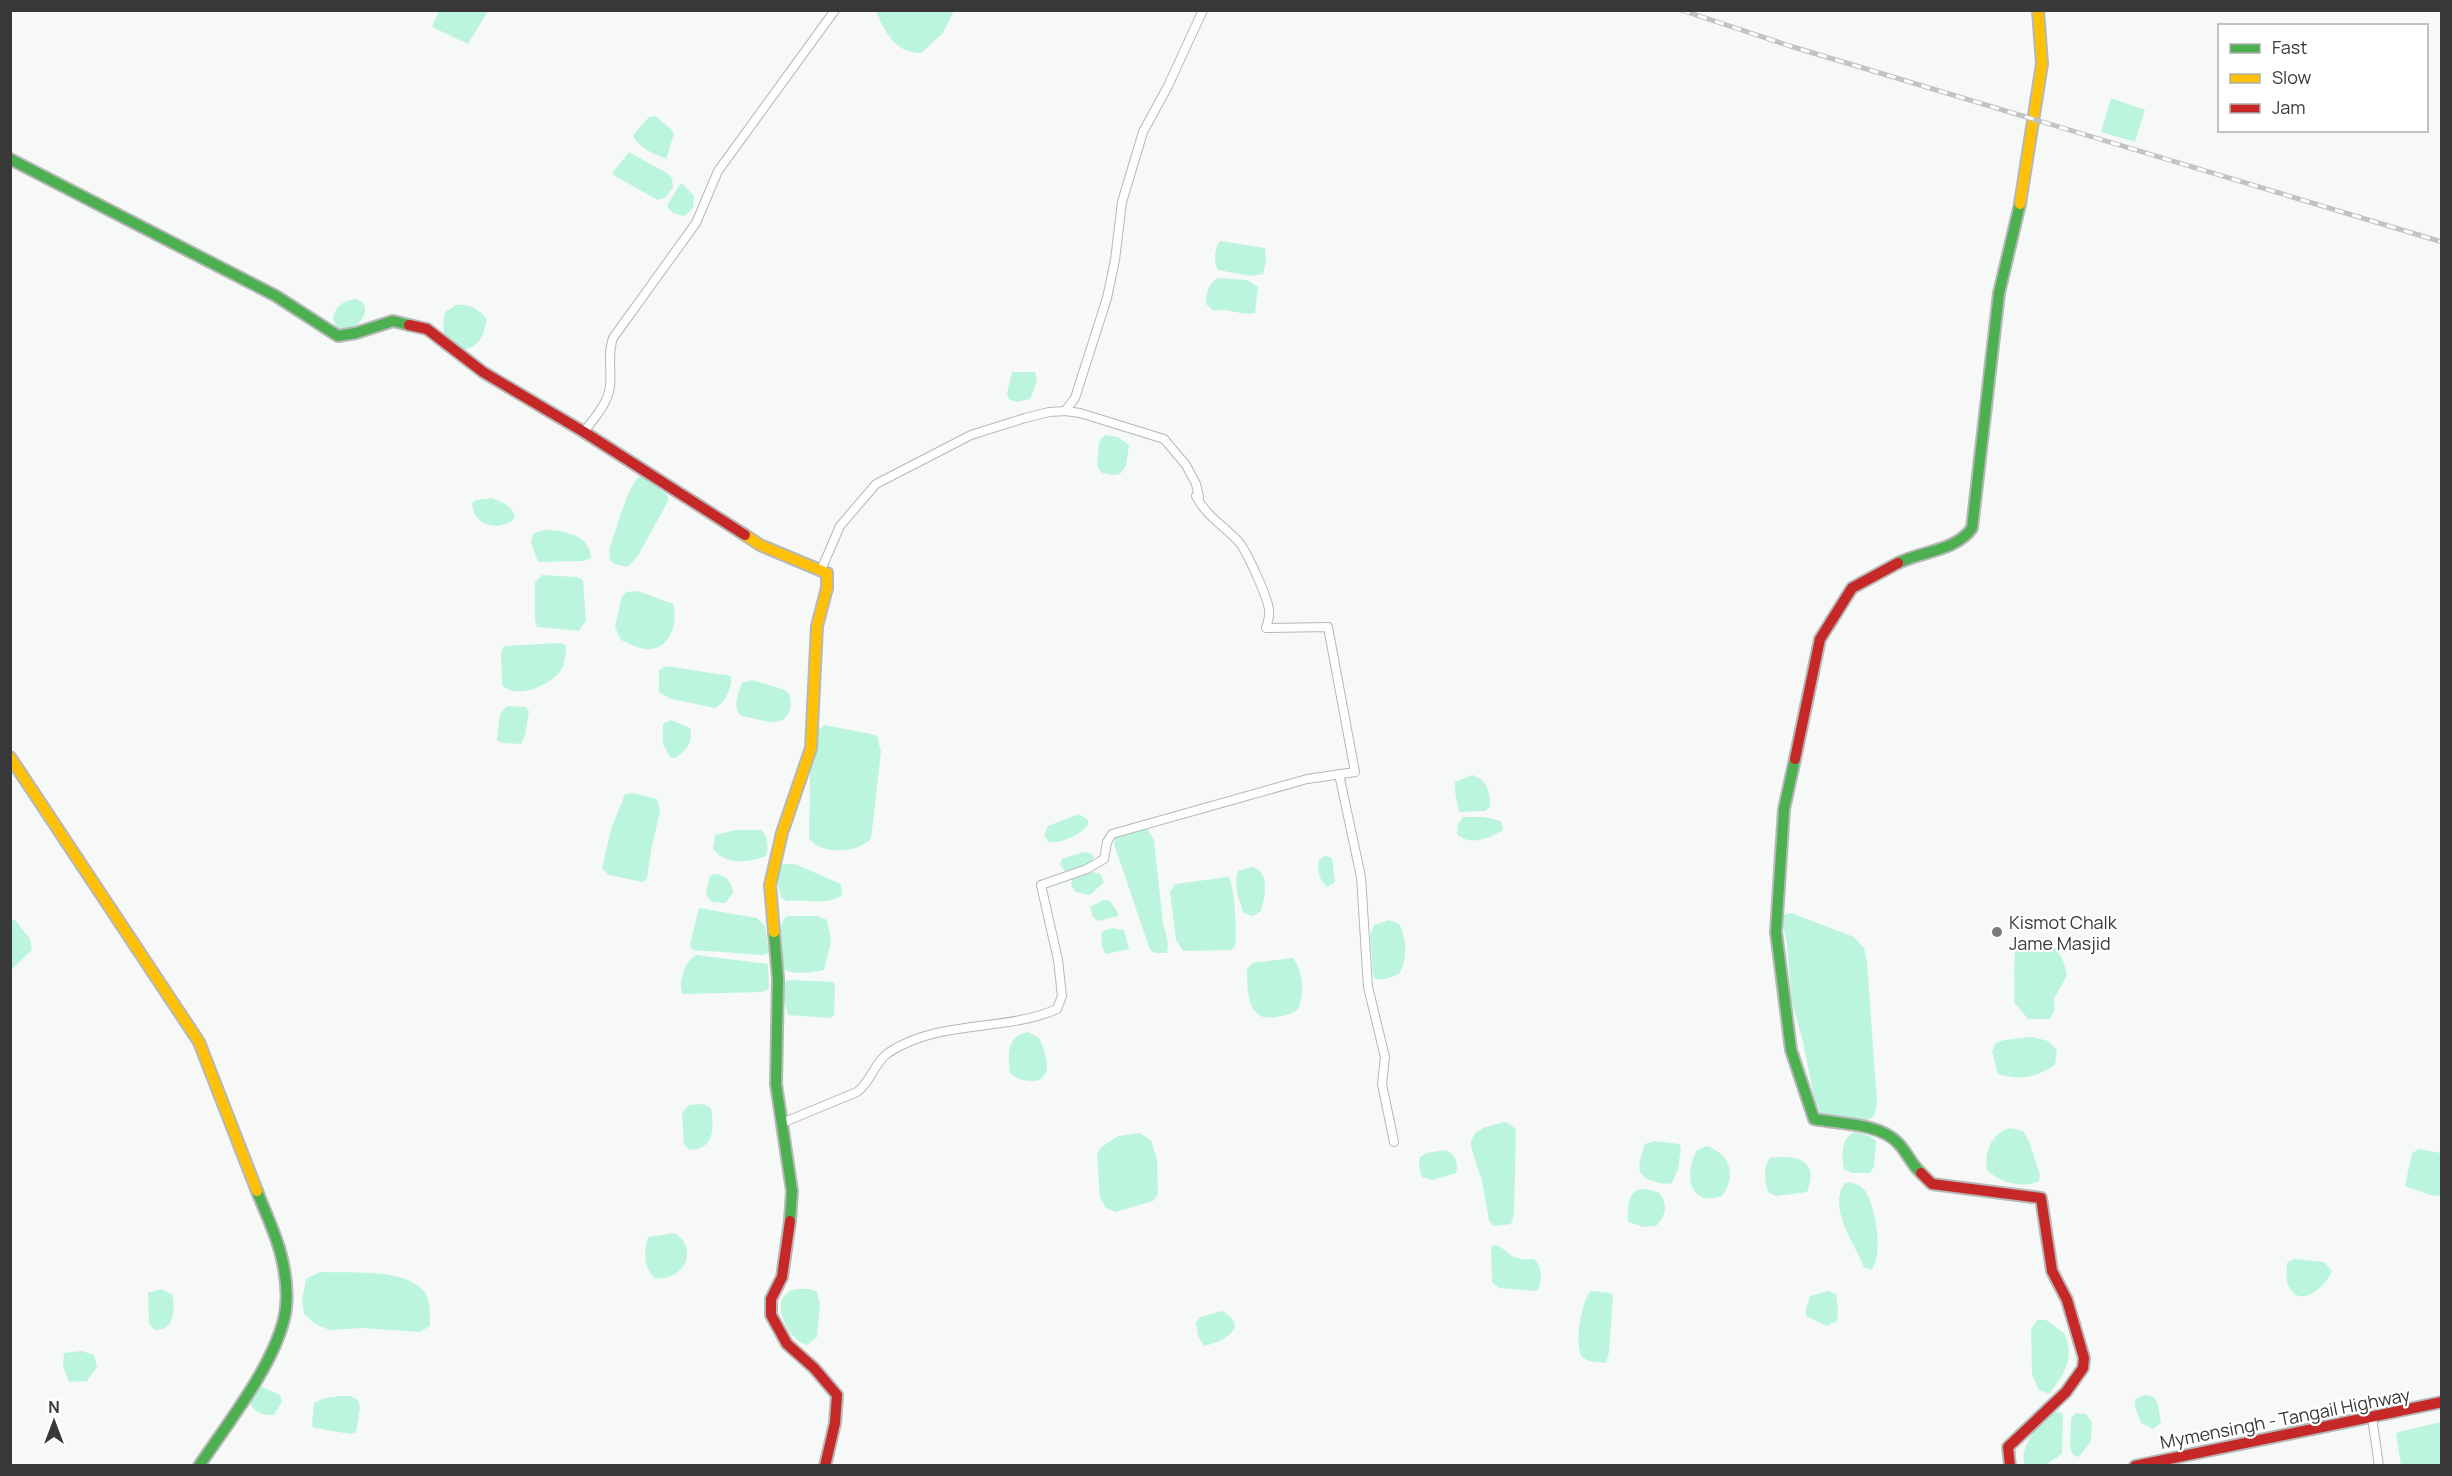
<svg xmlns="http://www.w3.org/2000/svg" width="2452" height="1476" viewBox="0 0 2452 1476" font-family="Manrope,sans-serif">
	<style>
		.water { fill: #bcf5dd }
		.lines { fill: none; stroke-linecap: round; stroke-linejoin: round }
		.street-casing { stroke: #b6b8b7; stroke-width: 10 }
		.fast-casing { stroke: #b6b8b7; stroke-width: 14 }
		.slow-casing { stroke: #b6b8b7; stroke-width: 14 }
		.jam-casing { stroke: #b6b8b7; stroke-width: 14 }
		.street { stroke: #fefefe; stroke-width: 8 }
		.fast { stroke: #4caf50; stroke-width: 10 }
		.slow { stroke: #ffc107; stroke-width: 10 }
		.jam { stroke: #c62828; stroke-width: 10 }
		.rail-casing { stroke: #c2c3c2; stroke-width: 5 }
		.rail { stroke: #fff; stroke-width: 3; stroke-dasharray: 9; stroke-linecap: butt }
		.poi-dot { fill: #7a7c7b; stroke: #fff; stroke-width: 2 }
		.labels { text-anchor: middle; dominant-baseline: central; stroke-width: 4.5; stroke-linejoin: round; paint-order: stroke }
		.poi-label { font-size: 18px; fill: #373837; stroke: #fff; text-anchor: start }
		.street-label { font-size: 18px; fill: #373837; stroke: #fff }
	</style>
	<rect width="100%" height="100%" fill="#f6f9f8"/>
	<path class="water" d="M439 11V10L488 11 468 44 432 27Z
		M876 11H954L943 33 921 53C895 53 885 32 876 11Z
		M2111 98 2145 110 2135 142 2101 132Z
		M655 116 671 129 674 134 666 159C655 154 637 148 633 135L649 117Z
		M629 152 667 173 672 178 673 187 665 198 658 200 613 175V172Z
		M680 184H683L694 196 693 208 684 216 673 213 667 206Z
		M1220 241 1265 248 1266 262 1263 274 1251 276 1218 270C1213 263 1215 247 1220 241Z
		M1218 278 1247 280 1258 287 1255 313C1240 316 1228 307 1214 311L1206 304C1206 294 1208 283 1218 278Z
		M356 299C375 305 361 325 349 331L336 327 333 318C336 305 343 301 356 299Z
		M456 305C471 304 478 309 487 319 483 336 481 345 464 350 442 345 442 330 445 312Z
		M1012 372H1035L1037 381 1030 399 1016 402 1009 399 1007 393Z
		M1105 435 1118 437 1129 445 1126 466 1120 474 1112 475 1102 473 1097 466 1099 442Z
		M640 476 647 478 668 496V501L638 556 627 567 614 564 610 560 609 550C615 534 628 484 640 476Z
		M492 498C503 503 512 505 515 517L512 521C494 531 474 525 472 503L476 500Z
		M544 530C563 530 590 534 591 558L584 561 538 562 531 543 533 534Z
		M542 575 577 577 583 580 586 621 579 631 537 627 535 621V582Z
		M638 591 673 604C679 624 669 652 644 649 637 648 628 643 621 640L615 627 622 596 627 592Z
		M560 643 566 645C566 654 565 666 559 673 547 686 517 700 502 685L501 653 504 646Z
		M666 666 731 676C733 686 725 704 715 708L671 699 659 692V670Z
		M752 680 785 690 789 693C791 700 792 706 789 712 781 731 756 717 741 716 732 706 738 695 742 683Z
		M507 706 526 707 529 711 525 736 521 744 502 743 497 740 500 714Z
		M671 720 690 728C694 741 686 751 675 758L670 757 663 744V724Z
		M825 725 871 734 877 736 881 752 871 839C857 853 821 856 809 838L810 773 818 730Z
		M1472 775C1487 779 1491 792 1490 807L1485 811 1459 812 1455 791V782Z
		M633 793 657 799 660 811 651 851 647 879 643 882 609 875 602 868 611 829 625 794Z
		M1079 814 1088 820V825C1080 835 1061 844 1048 842L1044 835 1048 826Z
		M1463 817H1484L1501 821 1503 830C1489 838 1471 847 1457 834L1458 824Z
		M1147 828 1154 840 1163 923 1168 943 1167 953H1155L1150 950 1114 844 1116 837Z
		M736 830H762C768 840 769 845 766 856 749 863 725 865 713 849L715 835Z
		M1083 852 1090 853 1094 857 1089 865 1066 872 1060 865 1062 859Z
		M1325 856 1332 858 1335 882 1328 887C1319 882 1317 869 1319 860Z
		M785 864H795L841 884 842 895C828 906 805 899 788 901L782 899C777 888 776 877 780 865Z
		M1252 867C1271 872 1265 896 1261 911L1253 916 1244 913C1239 900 1233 884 1238 871Z
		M1090 872 1100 873 1104 882 1090 895 1075 892 1071 884 1072 877Z
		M713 874C725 874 732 881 733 893L725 903 712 902 706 895 709 877Z
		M1229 877C1235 890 1237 931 1235 947L1230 950 1183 951 1176 940 1170 892 1175 884Z
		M1103 900 1110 901 1118 913V916L1098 921 1093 917 1090 907Z
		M699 908 757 918 765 926 769 953 763 955 693 950 690 944Z
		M1791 913 1854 937 1864 948 1867 962 1877 1102 1875 1115C1861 1129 1836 1121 1821 1114L1814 1097 1803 1042 1792 1002 1787 944 1782 920 1784 915Z
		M787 916H817L827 920 831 941 824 970C815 972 794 975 785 970 773 963 777 923 787 916Z
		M15 920 30 939 32 950 11 970V921Z
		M1389 920 1399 924C1407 938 1408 960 1399 974 1391 977 1383 982 1374 978L1373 973 1370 935 1374 925Z
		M1112 928 1124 930 1129 949 1106 954 1102 947 1101 934 1103 931Z
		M2039 941C2057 942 2064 959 2067 975L2054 999 2055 1009 2050 1019H2028L2014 1002C2015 993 2013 952 2016 949 2022 944 2032 944 2039 941Z
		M696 955 768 964 769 989 763 992 683 994C677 983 685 961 696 955Z
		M1293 958C1303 972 1305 993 1298 1009 1292 1014 1284 1016 1276 1017 1247 1023 1247 990 1247 969L1252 963Z
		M791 980 833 982 835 985 834 1016 829 1018 788 1015 783 997V985L786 981Z
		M1028 1032 1039 1038C1047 1054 1056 1083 1028 1081 1020 1080 1016 1078 1010 1073 1008 1055 1006 1036 1028 1032Z
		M2032 1037 2048 1041 2057 1050 2055 1065C2037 1077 2019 1081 1998 1074L1992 1052 1995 1044 2004 1040Z
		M703 1104 711 1108C714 1129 715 1149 689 1150L684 1144 682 1113 689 1105Z
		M1504 1122 1510 1124 1516 1130 1514 1214 1511 1224 1494 1226 1489 1221 1482 1181 1471 1147V1141L1475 1133 1483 1128Z
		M2011 1128 2023 1131 2029 1141 2040 1175 2039 1181C2022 1189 2000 1183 1987 1170 1984 1152 1992 1132 2011 1128Z
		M1855 1132 1869 1136 1876 1141 1874 1167 1870 1173H1852L1844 1169C1841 1156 1841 1137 1855 1132Z
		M1139 1133 1151 1140 1157 1160 1158 1194 1153 1201 1116 1212 1106 1208 1100 1198 1097 1155 1100 1148 1118 1136Z
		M1654 1141 1679 1144 1681 1148 1678 1169 1672 1183C1665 1185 1660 1183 1653 1181 1632 1175 1640 1160 1645 1144Z
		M1707 1146C1730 1154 1737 1175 1722 1196 1688 1208 1684 1173 1697 1150Z
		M2419 1149 2441 1153 2440 1196 2430 1195 2405 1186 2412 1153Z
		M1445 1150C1455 1153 1459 1163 1456 1173L1433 1180 1422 1177 1419 1166 1420 1157 1427 1153Z
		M1770 1158C1797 1154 1820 1160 1807 1192L1777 1196 1769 1193C1764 1183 1763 1167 1770 1158Z
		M1849 1182C1856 1184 1861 1185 1865 1191 1876 1206 1884 1256 1871 1270L1864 1267C1855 1244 1828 1210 1844 1184Z
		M1645 1189 1658 1192C1669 1203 1666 1216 1656 1226L1644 1227 1628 1222C1628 1208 1627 1188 1645 1189Z
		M675 1233C700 1250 683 1282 654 1278 643 1266 644 1252 648 1237Z
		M1494 1245C1505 1247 1507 1255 1517 1258 1523 1260 1529 1259 1534 1259 1542 1266 1543 1282 1537 1291L1499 1288 1492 1282 1491 1247Z
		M2294 1259 2324 1262 2332 1271C2327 1285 2301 1310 2289 1287 2285 1280 2287 1270 2287 1263Z
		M320 1272C348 1273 403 1268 423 1290 431 1299 430 1314 430 1326L420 1332 362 1328 330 1330 315 1324 304 1314 302 1301 306 1279Z
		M161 1289 172 1294C176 1310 174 1331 154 1330L149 1323 148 1293Z
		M803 1289H811L817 1292 820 1305 817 1337 807 1345C790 1342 769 1303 789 1292 793 1289 799 1289 803 1289Z
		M1591 1291 1611 1293 1613 1296 1609 1352 1606 1363 1589 1361 1582 1357C1574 1345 1581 1301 1591 1291Z
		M1828 1291 1836 1294 1838 1309 1837 1321 1827 1326 1806 1316V1308L1810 1296Z
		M1222 1311C1252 1327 1222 1342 1204 1346L1198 1336 1196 1323 1200 1317Z
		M2037 1320H2046L2064 1333C2076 1357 2064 1375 2049 1394L2039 1390 2032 1375 2031 1329Z
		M82 1351 94 1355 97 1367 87 1381 69 1382 63 1366 64 1353Z
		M260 1386 280 1395 282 1401 274 1415C262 1415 256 1413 249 1403L252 1390Z
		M2145 1395 2154 1397 2158 1404 2161 1423 2153 1429 2141 1423 2135 1407V1399Z
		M341 1396H350L358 1400 360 1408 356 1432 351 1434 314 1428 312 1425 314 1403 324 1398Z
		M2056 1412 2062 1413 2063 1416 2062 1454 2045 1465H2025C2018 1447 2039 1420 2056 1412Z
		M2076 1413 2086 1414 2092 1422 2091 1441 2079 1457 2073 1455 2070 1448 2071 1418Z
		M2441 1422V1465H2401L2396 1434 2399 1432Z"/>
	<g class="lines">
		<defs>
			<path id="street" d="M584 432C594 418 608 404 610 386 612 369 607 355 613 338L696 223 718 171 835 10
				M821 570 840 526 876 484 971 435 1025 418 1049 412 1065 411 1075 398 1107 298 1115 260 1122 202 1143 132 1168 86 1203 10
				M1339 774 1361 877 1368 987 1385 1057 1382 1084 1394 1142
				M782 1123 857 1092C871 1082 874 1063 888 1053 938 1019 1006 1032 1057 1009L1062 996 1058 960 1041 885 1087 869 1104 859 1107 842 1112 834 1307 779 1355 772 1328 627 1266 628C1268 622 1270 616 1269 610 1268 598 1246 549 1238 541 1223 525 1206 516 1196 496L1199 497 1196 484 1186 465 1164 439 1080 413 1065 411
				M2372 1417 2379 1466"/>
			<path id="fast" d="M10 159 276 296 338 336 356 333 393 321 409 325
				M1898 563C1922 551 1956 551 1972 528L1999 293 2020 204
				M1795 759 1784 809 1776 932 1791 1050 1814 1119C1841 1124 1879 1123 1898 1143 1907 1152 1911 1164 1921 1173
				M774 932 778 979 776 1084 792 1191 790 1221
				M199 1466C227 1424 272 1368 284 1319 289 1299 286 1275 281 1255 276 1234 265 1212 257 1191"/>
			<path id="slow" d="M2020 204 2042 64 2038 10
				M745 535 760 545 827 573V588L817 626 811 748 782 833 770 885 774 932
				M10 757 199 1042 257 1191"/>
			<path id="jam" d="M409 325 427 329 483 372 584 432 745 535
				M1795 759 1820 639 1852 588 1898 563
				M1921 1173 1932 1184 2041 1198 2052 1271 2067 1300 2084 1358 2083 1368 2066 1392 2008 1447 2010 1466
				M790 1221 782 1277 771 1299V1315L787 1344 814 1368 837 1395 835 1423 825 1466
				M2135 1466 2442 1402"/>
		</defs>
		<use href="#street" class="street-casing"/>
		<use href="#fast" class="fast-casing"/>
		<use href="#slow" class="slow-casing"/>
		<use href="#jam" class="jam-casing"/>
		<use href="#street" class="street"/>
		<use href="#fast" class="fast"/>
		<use href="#slow" class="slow"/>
		<use href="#jam" class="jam"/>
		<defs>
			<path id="rail" d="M1681 10 1790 46 2442 242"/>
		</defs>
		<use href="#rail" class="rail-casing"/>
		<use href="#rail" class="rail"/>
	</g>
	<circle class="poi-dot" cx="1997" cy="932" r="6"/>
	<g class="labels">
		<g class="poi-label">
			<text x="2009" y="922">Kismot Chalk<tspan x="2009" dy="21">Jame Masjid</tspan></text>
		</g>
		<g class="street-label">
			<text transform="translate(2285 1418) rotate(-11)">Mymensingh - Tangail Highway</text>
		</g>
	</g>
	<rect width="2452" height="1476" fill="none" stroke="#373837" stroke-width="24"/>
	<rect x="2218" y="24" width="210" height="108" fill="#ffffff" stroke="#afafaf" stroke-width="1.5"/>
	<rect x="2230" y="44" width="30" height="9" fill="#4caf50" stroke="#afafaf" stroke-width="1.5"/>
	<text x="2272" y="54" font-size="18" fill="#373837">Fast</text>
	<rect x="2230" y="74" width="30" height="9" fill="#ffc107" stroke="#afafaf" stroke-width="1.5"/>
	<text x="2272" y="84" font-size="18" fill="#373837">Slow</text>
	<rect x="2230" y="104" width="30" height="9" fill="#c62828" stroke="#afafaf" stroke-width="1.5"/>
	<text x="2272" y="114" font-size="18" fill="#373837">Jam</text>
	<g transform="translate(54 1422)" stroke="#ffffff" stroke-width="4.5" paint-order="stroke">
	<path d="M0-4.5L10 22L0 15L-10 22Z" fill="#373837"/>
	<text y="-9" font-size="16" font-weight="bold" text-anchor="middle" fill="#373837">N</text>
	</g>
</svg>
